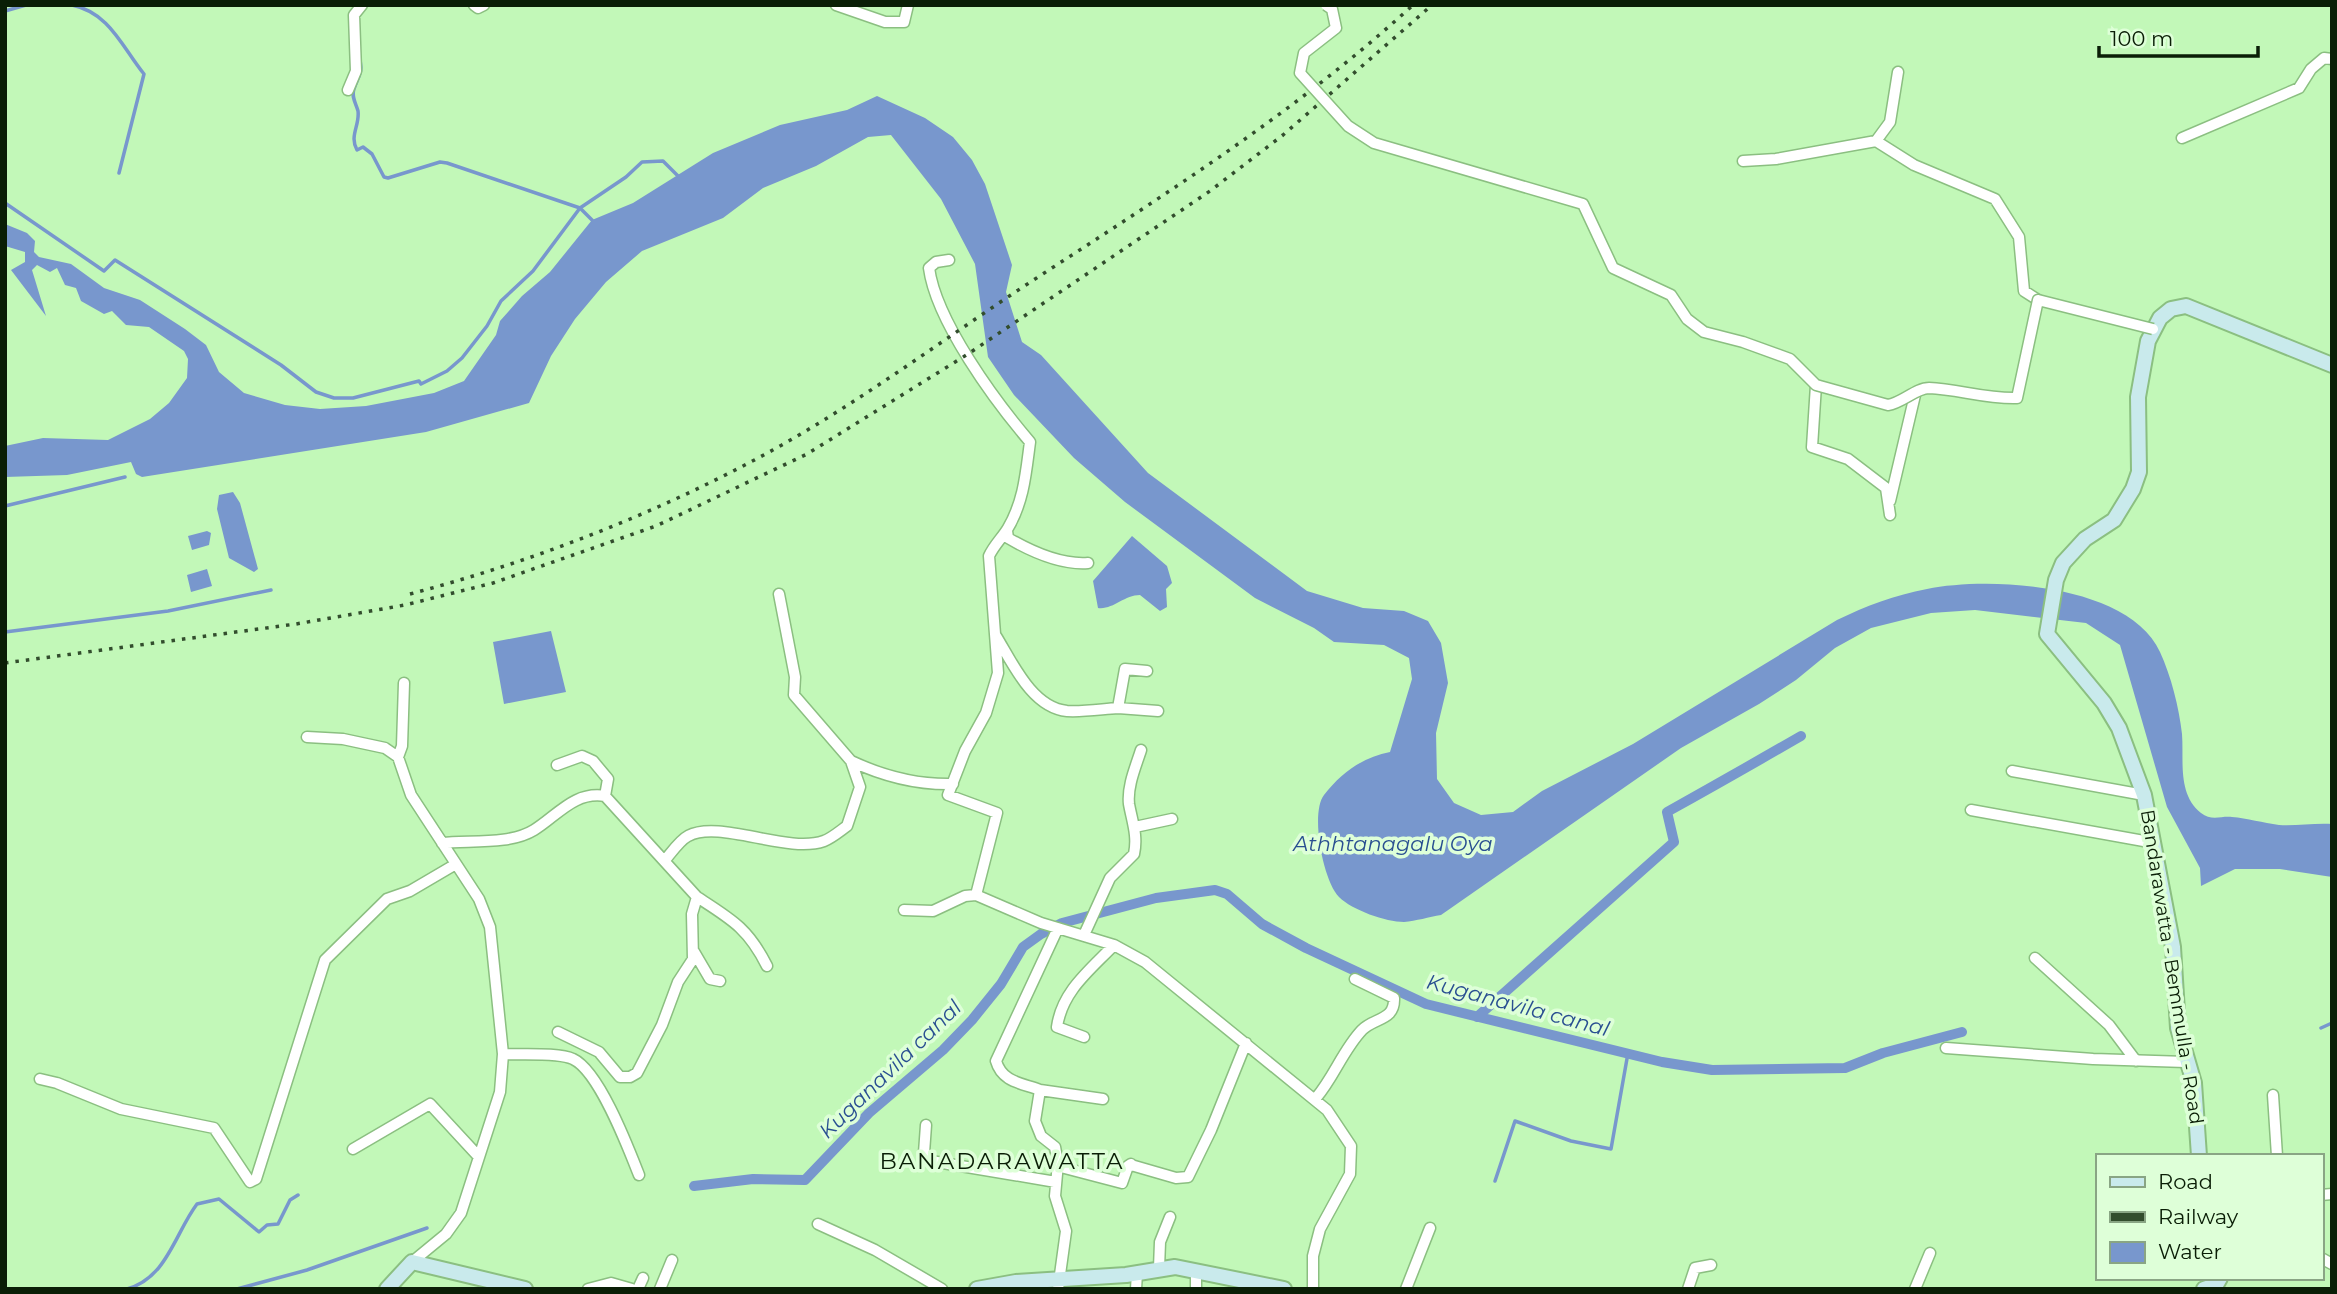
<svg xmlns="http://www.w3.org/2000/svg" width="2337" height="1294" viewBox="0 0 2337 1294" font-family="Montserrat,sans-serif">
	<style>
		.water { fill: #7897cd }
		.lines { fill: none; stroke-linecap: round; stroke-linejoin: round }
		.stream { stroke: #7897cd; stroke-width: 3.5 }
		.canal { stroke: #7897cd; stroke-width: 10 }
		.street-casing { stroke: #8bbf81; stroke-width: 13 }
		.secondary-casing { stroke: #8bbf81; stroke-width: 18 }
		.street { stroke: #fff; stroke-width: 10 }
		.secondary { stroke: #c9eaec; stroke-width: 14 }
		.rail { stroke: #324d2d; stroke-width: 3.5; stroke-dasharray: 3.5 7; stroke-linecap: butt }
		.street-bridge-casing { stroke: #8bbf81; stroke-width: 13; stroke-linecap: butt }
		.street-bridge { stroke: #fff; stroke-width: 10 }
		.labels { text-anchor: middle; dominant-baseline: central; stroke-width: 7; stroke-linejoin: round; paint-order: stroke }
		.street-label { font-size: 19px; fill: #0a1e06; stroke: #deffd8 }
		.water-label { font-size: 21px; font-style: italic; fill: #294f91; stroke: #deffd8 }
		.quarter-label { font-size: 23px; letter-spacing: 2px; fill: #0a1e06; stroke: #deffd8 }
	</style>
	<rect width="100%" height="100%" fill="#c2f8b8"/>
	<path class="water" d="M877 96 925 118 953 137 972 160 985 184 1012 265 1006 292 1022 342 1041 355 1148 473 1307 591 1363 608 1404 611 1428 621 1441 643 1448 683 1436 733 1437 779 1454 803 1481 815 1513 812 1542 791 1633 744 1837 620C1866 606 1895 595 1927 589 1990 576 2129 584 2160 652 2171 676 2179 707 2182 734 2184 759 2177 794 2201 813 2211 821 2220 816 2232 817 2247 818 2263 823 2279 825 2296 826 2314 823 2332 824V877L2280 869H2235L2201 886 2200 868 2167 807 2120 645 2086 623 1975 610 1931 613 1871 628 1835 648 1796 680 1759 704 1681 748 1441 915C1429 917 1416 921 1404 922 1386 922 1352 910 1339 897 1323 881 1310 813 1324 795 1341 773 1363 757 1390 752L1412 679 1409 658 1384 645 1334 642 1314 628 1255 598 1125 502 1074 458 1014 395 988 357 975 264 941 199 891 135 868 137 816 166 763 188 723 218 642 251 606 282 575 319 551 356 529 403 426 432 142 477 136 474 131 462 67 475 5 477V446L43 438 108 440 150 419 169 403 187 378 188 359 184 351 149 327 126 325 112 311 104 314 81 301 76 288 65 285 57 268 50 272 37 265 32 270 46 316 11 270 25 262V252L5 246V224L27 233 35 241 34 252 39 257 71 264 104 288 140 300 185 329 206 345 219 372 244 393 285 405 320 409 366 406 434 393 464 381 496 335 500 321 522 296 550 272 592 220 633 203 713 153 780 125 847 110Z
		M233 492 240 503 258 569 254 572 229 558 217 509 219 495Z
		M207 531 211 533 209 545 192 550 188 536Z
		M1132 536 1167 566 1172 583 1166 589 1167 607 1160 611 1140 595C1124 595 1113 610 1098 608L1093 581Z
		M207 569 212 586 191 592 187 575Z
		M551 631 566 692 504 704 493 642Z"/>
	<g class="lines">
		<path class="stream" d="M72 5C110 13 122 47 144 74L119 173
			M5 11 26 5
			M359 57C364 72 358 76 354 89 351 96 356 104 358 111 360 125 349 136 357 150L363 147 372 154 384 177 388 178 440 162 447 163 580 208 592 220
			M5 203 104 271 115 260 281 365 316 392 334 398H353L419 381 421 384 447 371 462 358 487 326 501 301 533 271 580 208 626 177 642 162 663 161 678 176
			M5 506 125 477
			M5 632 168 611 271 590
			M2321 1028 2332 1023
			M1495 1181 1515 1121 1571 1141 1611 1149 1628 1053
			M127 1289C167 1278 175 1233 197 1204L219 1199 259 1232 267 1225 278 1224 290 1200 298 1195
			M237 1289 307 1270 427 1228"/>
		<path class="canal" d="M1477 1017 1674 842 1667 812C1712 787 1756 762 1801 736
			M694 1186 753 1179 805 1180 869 1113 943 1050 972 1020 1001 984 1023 947 1041 934 1062 923 1156 898 1193 893 1215 890 1227 894 1262 924 1306 948 1426 1004 1662 1062 1712 1070 1845 1068 1883 1053 1962 1032"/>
		<defs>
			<path id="street" d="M474 5 478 8 484 5
				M836 5 885 22H904L908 5
				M348 90 356 71 354 15 362 5
				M2182 138 2299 88 2311 69 2324 58 2332 59
				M1876 141 1914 165 1995 199 2019 237 2024 291 2038 300
				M1743 161 1776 159 1876 141 1890 122 1898 72
				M949 260 936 262 929 268C936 321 995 401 1030 442 1026 472 1024 501 1008 528 1002 538 994 545 989 556L998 673 986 713 965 751 948 795 997 813 976 895
				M1816 385 1812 447 1848 459 1886 488 1890 515
				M1890 501 1915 395
				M1007 531 1008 538C1032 552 1061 565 1088 563
				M996 636C1012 662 1032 708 1067 711 1084 712 1102 709 1118 708L1125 669 1147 671
				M1118 708 1158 711
				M307 737 343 739 385 748 398 757 411 795 479 899 490 927 503 1054 500 1092 461 1213 446 1234 412 1262
				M398 757 402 746 404 683
				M851 761C883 776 917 785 953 784
				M557 765 582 756 593 761 608 779 605 796
				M2012 771 2144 795
				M1971 810 2155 843
				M1135 827 1172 819
				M442 843C469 840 510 845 534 830 557 816 574 791 605 796L697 897 692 914 693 959 678 982 662 1025 637 1073 630 1077H620L599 1052 558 1032
				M665 860C671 853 680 840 688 836 719 819 787 854 824 841 832 838 840 831 847 826L860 787 851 761 794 695 795 677 779 594
				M697 897C731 919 748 928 767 966
				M904 910 933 911 965 896 976 895 1041 923 1114 945 1145 962 1327 1110 1351 1146 1350 1174 1320 1229 1313 1256V1289
				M1084 935 1110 878 1134 854C1138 836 1132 821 1129 804 1127 786 1136 766 1141 750
				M693 950 710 979 720 981
				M2035 958 2109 1025 2136 1061
				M1084 1037 1057 1027C1062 991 1090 970 1114 945
				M1946 1048 2093 1059 2186 1062
				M503 1054C520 1055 559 1052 573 1059 599 1071 628 1147 639 1175
				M40 1079 57 1083 121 1109 214 1128 250 1182 256 1179 325 960 387 899 410 891 456 864
				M1040 1090 1103 1099
				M2273 1095 2277 1156
				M1316 1098C1334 1077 1343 1050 1362 1030 1375 1017 1395 1021 1394 998L1355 979
				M926 1125 924 1153 931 1161 1056 1182
				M353 1149 430 1104 479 1157
				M1131 1165 1176 1178 1188 1177 1211 1130 1246 1043
				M1057 1166 1122 1183 1128 1166 1131 1164
				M2321 1195 2332 1194
				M818 1224 875 1250 942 1289
				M2321 1258 2332 1264
				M1159 1268 1160 1242 1170 1217
				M588 1289 611 1283 632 1289
				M638 1289 643 1278
				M660 1289 672 1260
				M1058 1289 1066 1231 1055 1196 1058 1163 1055 1147 1041 1136 1035 1121 1040 1090C1021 1083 1002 1082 996 1061L1058 928
				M1136 1289 1137 1273
				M1196 1289V1270
				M1406 1289 1430 1228
				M1688 1289 1695 1268 1711 1265
				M1915 1289 1930 1253"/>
			<path id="secondary" d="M2199 1156 2194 1083 2178 1028 2173 947 2144 795 2119 728 2104 703 2047 634 2056 580 2063 563 2085 539 2114 520 2133 489 2139 472 2138 397 2148 341 2160 318 2171 309 2186 306 2332 365
				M387 1289 412 1262 525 1289
				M977 1289 1016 1282 1126 1275 1175 1267 1284 1289
				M2204 1289 2216 1285 2220 1278"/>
		</defs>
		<use href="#street" class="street-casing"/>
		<use href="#secondary" class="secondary-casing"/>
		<use href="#street" class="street"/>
		<use href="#secondary" class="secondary"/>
		<path class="rail" d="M410 594C531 562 650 516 760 457 855 406 942 340 1032 281 1164 195 1296 112 1413 5
			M5 663 296 624 405 605 493 583 656 526 807 454 968 354 1210 191 1283 135 1432 5"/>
		<defs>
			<path id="street-bridge" d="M1326 5 1332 9 1336 28 1304 53 1300 73 1348 126 1374 143 1583 204 1613 268 1671 295 1687 319 1704 332 1743 342 1790 359 1816 385 1888 405C1902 403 1916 388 1929 388 1958 389 1985 399 2017 398L2038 300 2153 329"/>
		</defs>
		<use href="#street-bridge" class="street-bridge-casing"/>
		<use href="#street-bridge" class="street-bridge"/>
	</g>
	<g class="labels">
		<g class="street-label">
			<text transform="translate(2172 967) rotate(81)">Bandarawatta - Bemmulla - Road</text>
		</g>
		<g class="water-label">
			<text x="1393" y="843">Athhtanagalu Oya</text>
			<text transform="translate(1518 1005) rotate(15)">Kuganavila canal</text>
			<text transform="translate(890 1069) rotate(-44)">Kuganavila canal</text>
		</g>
		<g class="quarter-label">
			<text x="1002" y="1161">BANADARAWATTA</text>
		</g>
	</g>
	<rect width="2337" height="1294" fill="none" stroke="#0a1e06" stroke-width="14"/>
	<rect x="2096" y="1154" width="228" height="126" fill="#deffd8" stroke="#89a584" stroke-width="2"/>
	<rect x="2110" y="1177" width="35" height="10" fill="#c9eaec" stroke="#89a584" stroke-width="2"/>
	<text x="2158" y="1189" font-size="21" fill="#0a1e06">Road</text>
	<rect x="2110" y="1212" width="35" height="10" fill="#324d2d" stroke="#89a584" stroke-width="2"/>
	<text x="2158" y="1224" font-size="21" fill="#0a1e06">Railway</text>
	<rect x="2110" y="1242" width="35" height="21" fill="#7897cd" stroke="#89a584" stroke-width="2"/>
	<text x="2158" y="1259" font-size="21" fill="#0a1e06">Water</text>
	<path d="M2099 46v10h159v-10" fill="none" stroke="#0a1e06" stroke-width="3.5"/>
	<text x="2110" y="46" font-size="21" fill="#0a1e06" stroke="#deffd8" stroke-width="5" paint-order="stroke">100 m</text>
</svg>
